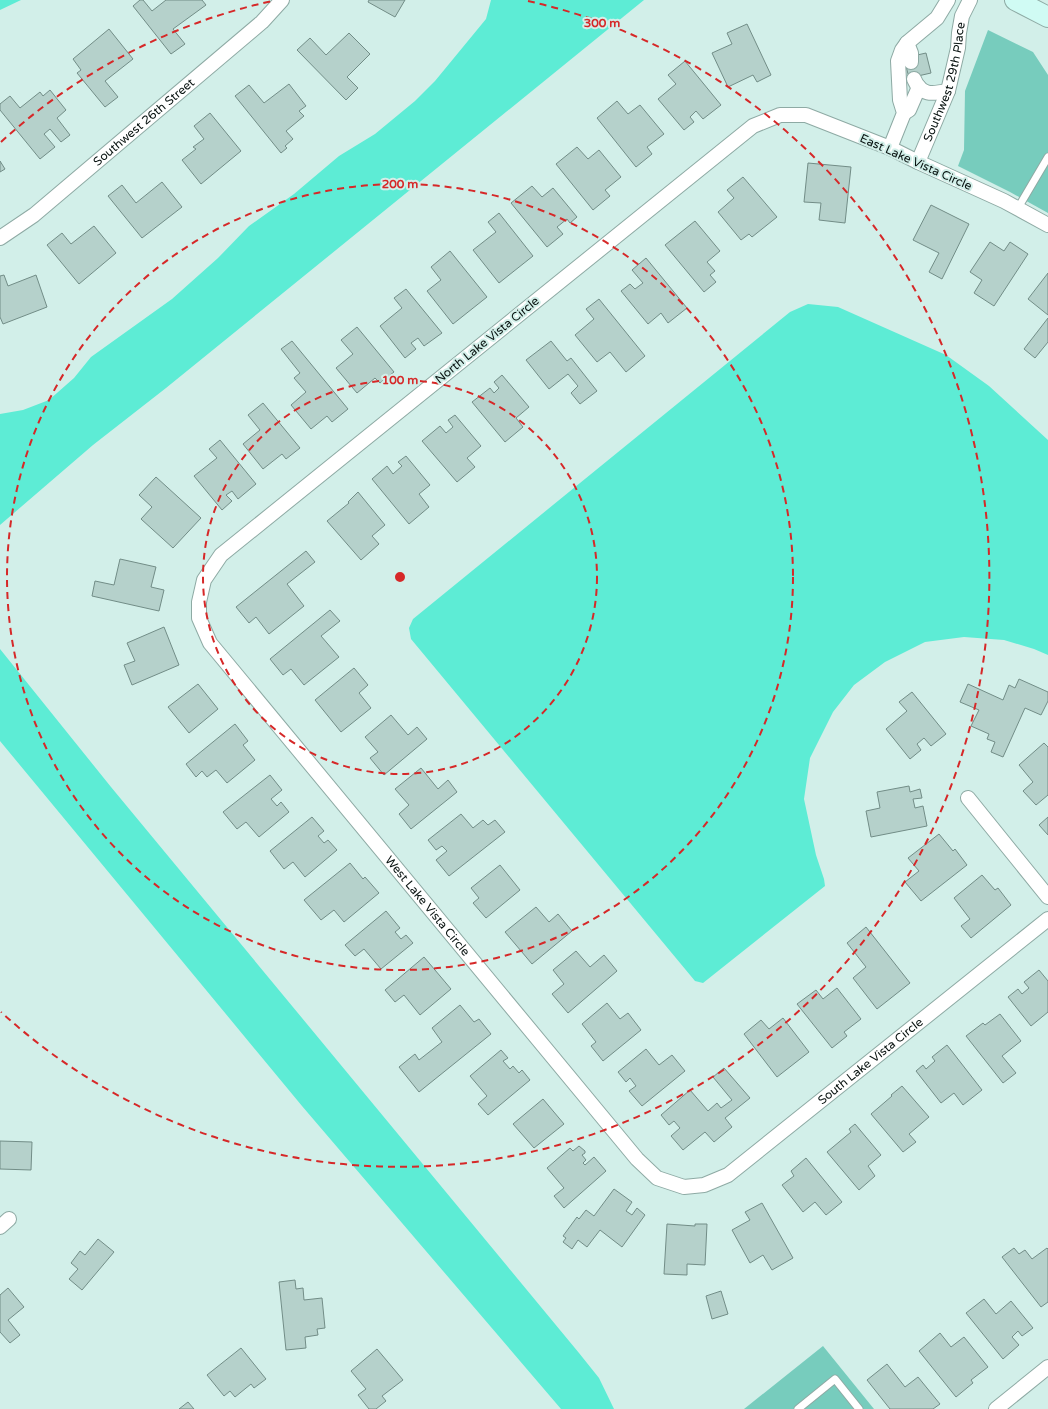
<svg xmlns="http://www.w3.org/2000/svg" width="1048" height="1409" viewBox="0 0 1048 1409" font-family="'Varela Round',sans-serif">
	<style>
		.green { fill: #77ccbd }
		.water { fill: #5decd5 }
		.building { fill: #b5d1cb; stroke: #728d87 }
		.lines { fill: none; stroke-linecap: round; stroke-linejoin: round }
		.lane-casing { stroke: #8eaaa4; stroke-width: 9 }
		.street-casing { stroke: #8eaaa4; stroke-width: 16 }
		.secondary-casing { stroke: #8eaaa4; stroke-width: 22 }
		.lane { stroke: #fff; stroke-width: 7 }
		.street { stroke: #fff; stroke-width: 14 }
		.secondary { stroke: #d0fbf4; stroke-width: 20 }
		.ring { fill: none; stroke: #d62828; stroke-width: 2; stroke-dasharray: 7 5 }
		.labels { text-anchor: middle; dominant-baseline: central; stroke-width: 4; stroke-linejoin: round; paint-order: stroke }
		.street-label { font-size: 12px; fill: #07110f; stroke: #d2efe9 }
		.centre { fill: #d62828; stroke: #d2efe9; stroke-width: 2 }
		.ring-label { font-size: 12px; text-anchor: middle; font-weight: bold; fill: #d62828; stroke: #d2efe9; stroke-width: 4; stroke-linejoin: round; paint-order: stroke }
	</style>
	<rect width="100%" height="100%" fill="#d2efe9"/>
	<path class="green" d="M988 30 1033 52 1048 75V213L1010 192 958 166 964 150 965 91Z
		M823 1346 874 1409H744Z"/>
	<path class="water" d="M0 0H21L0 10Z
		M491 0H644L166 388 93 445 0 525V414L23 410 49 400 74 378 91 357 172 299 218 258 249 226 294 194 339 156 375 134 415 101 435 81 486 19Z
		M808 304 838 307 946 355 989 386 1048 440V655L1034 649 1004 640 964 637 925 642 885 662 854 685 833 712 810 758 804 799 816 855 824 879 825 886 703 983 695 981 411 639 409 628 413 619 790 312Z
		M0 649 111 787 579 1353 599 1378 614 1409H561L302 1106 0 741Z"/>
	<path class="building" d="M140 0H143L152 11 166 0H202L206 5 173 29 185 44 171 54 133 6Z
		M369 0H405L395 17 368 2Z
		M747 24 771 75 757 82 753 75 728 87 712 53 732 44 727 33Z
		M109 29 133 59 105 81 118 97 105 107 77 73 81 70 73 59Z
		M349 33 370 54 347 77 358 88 346 100 297 50 310 38 326 55Z
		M926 53 931 73 909 78 904 58Z
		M685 61 721 105 703 119 696 111 690 117 694 122 684 130 658 99 676 84 668 75Z
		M289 84 306 106 299 111 304 116 286 131 293 139 285 146 287 148 281 153 235 96 249 85 264 103Z
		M50 90 66 110 57 118 70 135 61 142 50 129 44 134 55 147 40 159 0 110V104L10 96 20 108 40 92 43 96Z
		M617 101 628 114 640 105 664 134 647 147 652 154 636 167 597 118Z
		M210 113 241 151 201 184 182 160 196 149 193 147 204 139 194 126Z
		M577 147 588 159 599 150 621 177 605 190 610 196 593 210 556 164Z
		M0 161 5 169 0 172Z
		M808 163 851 167 845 223 819 220 821 203 804 202Z
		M743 177 777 217 752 237 749 234 741 240 718 212 734 198 727 190Z
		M162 182 182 207 142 238 108 196 122 185 136 203Z
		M532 186 542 197 553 188 577 217 570 223 567 219 557 227 563 234 547 247 511 203Z
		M931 205 969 224 942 279 929 272 939 253 913 240Z
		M499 213 533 256 499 283 473 250 496 232 488 222Z
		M695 221 720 251 707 262 715 271 710 275 716 282 704 292 665 245Z
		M94 226 116 253 79 284 47 245 62 233 71 244Z
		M990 242 1004 251 1010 242 1028 254 994 306 974 293 982 280 970 272Z
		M450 251 487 297 453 324 427 291 441 280 431 267Z
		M646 258 687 308 668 323 661 313 648 324 621 291 630 284 635 289 643 283 632 270Z
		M1048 273V315L1028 299Z
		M4 275 8 286 36 275 47 307 3 324 0 317V276Z
		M406 289 442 333 424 346 418 338 411 343 416 349 405 358 380 326 402 308 394 298Z
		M599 299 645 356 626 372 610 352 597 362 575 335 594 319 586 309Z
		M1048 318V342L1035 358 1024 349Z
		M357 327 394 372 380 383 375 378 357 393 336 368 353 354 341 340Z
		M292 341 348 409 332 422 327 416 311 429 291 405 306 392 294 378 300 373 281 349Z
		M551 341 567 361 571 358 597 391 580 404 571 393 578 386 568 374 549 389 526 360Z
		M502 375 529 407 516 418 523 427 505 442 472 402 490 388 494 393 499 388 494 382Z
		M263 403 300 448 286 459 282 454 263 469 243 444 260 430 248 415Z
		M455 415 481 446 467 458 475 467 457 482 422 441 440 426 446 433 453 427 448 420Z
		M220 440 256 484 238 499 232 491 226 495 232 501 222 510 194 476 217 458 209 449Z
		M406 456 430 485 419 494 429 507 409 524 372 479 387 466 393 474 402 466 398 462Z
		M156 477 201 518 173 548 141 519 152 507 139 495Z
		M358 492 385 525 372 536 379 544 361 560 327 521 349 503 348 502Z
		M306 551 315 562 287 584 304 606 269 634 256 617 249 623 236 607Z
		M120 559 156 567 151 587 164 590 159 611 92 596 95 581 114 585Z
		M330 610 340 621 321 636 339 657 304 685 291 669 283 675 270 659Z
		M164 627 179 665 132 685 124 665 135 661 127 643Z
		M354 668 368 685 359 693 371 708 341 732 315 700Z
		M1019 679 1048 692V701L1041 715 1025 708 1003 757 991 752 995 742 987 739 989 734 971 726 979 710 960 702 968 684 1003 700 1009 685 1015 688Z
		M198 684 218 709 189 733 168 707Z
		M912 692 946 734 931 746 924 738 917 744 921 750 910 759 886 729 907 711 899 702Z
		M391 715 408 735 417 727 427 739 384 775 370 758 378 752 365 737Z
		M235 724 248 741 243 745 255 760 227 783 216 770 207 777 202 771 196 777 186 764Z
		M1044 743 1048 747V795L1036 805 1023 791 1033 782 1019 765Z
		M421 768 438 789 448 780 457 792 411 829 399 814 409 805 395 789Z
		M270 775 282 790 271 799 277 806 281 802 289 812 259 837 246 822 237 829 223 812Z
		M909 786 910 792 920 789 922 798 913 799 915 808 923 806 927 826 871 837 866 811 880 808 877 792Z
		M461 814 473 828 483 820 488 825 495 820 505 832 449 876 436 860 447 851 442 846 436 850 428 840Z
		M312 817 324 831 318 836 324 843 328 840 337 850 305 877 293 862 284 869 270 851Z
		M1048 817V835L1039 825Z
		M939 834 953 851 955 849 967 865 921 901 905 882 919 871 908 858Z
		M350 863 363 879 365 877 379 893 344 922 334 910 321 920 304 900Z
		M500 865 520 890 486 918 473 903 479 898 471 888Z
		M982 875 995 890 998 888 1011 905 971 938 961 926 970 919 954 898Z
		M536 907 549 922 558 914 572 931 532 964 505 932Z
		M386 911 400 928 395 932 401 939 406 935 413 943 381 969 364 949 355 956 345 945Z
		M866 927 910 983 877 1009 853 978 866 967 847 943Z
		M576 951 590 967 604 955 617 971 568 1013 552 994 564 984 553 970Z
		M424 957 451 989 420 1015 404 995 395 1002 385 990Z
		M1039 970 1048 981V1012L1031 1026 1008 997 1018 989 1022 994 1029 988 1024 982Z
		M837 988 861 1019 844 1032 847 1036 832 1048 797 1004 816 990 823 999Z
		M607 1003 620 1019 628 1013 641 1030 603 1061 591 1046 596 1042 582 1024Z
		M460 1005 474 1022 479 1019 491 1034 419 1092 399 1067 415 1054 419 1060 442 1042 432 1028Z
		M1000 1014 1021 1041 1002 1056 1016 1073 1003 1083 966 1036 983 1023 985 1025Z
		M783 1018 809 1052 777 1077 744 1034 761 1020 769 1029Z
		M947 1045 982 1090 963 1105 954 1093 941 1103 916 1071 923 1065 926 1069 935 1061 932 1057Z
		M646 1049 659 1065 672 1055 685 1071 642 1106 629 1091 636 1086 630 1078 626 1082 618 1072Z
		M501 1050 508 1058 503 1061 510 1069 513 1066 519 1073 522 1070 530 1080 488 1115 478 1104 487 1096 470 1076Z
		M724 1068 750 1098 725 1118 732 1127 714 1142 705 1132 683 1150 671 1136 680 1128 674 1121 669 1125 661 1115 690 1090 708 1111 717 1103 721 1108 732 1100 713 1077Z
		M902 1086 929 1117 909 1134 916 1142 903 1152 871 1114 892 1096 891 1095Z
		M543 1099 564 1124 534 1148 513 1124Z
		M855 1124 881 1155 868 1166 875 1176 859 1190 827 1152 851 1132 849 1129Z
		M0 1141 32 1142 31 1170 0 1169Z
		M579 1146 585 1151V1153L582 1155 586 1160 583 1163 585 1165 594 1157 606 1171 564 1208 554 1196 564 1188 547 1168 570 1148 573 1151Z
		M806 1158 842 1202 826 1215 815 1202 803 1212 782 1185 794 1176 791 1171Z
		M614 1189 632 1202 626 1211 632 1215 637 1208 645 1215 622 1247 600 1230 587 1247 578 1240 572 1249 563 1242 566 1238 563 1236 577 1217 579 1219 586 1210 594 1216Z
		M762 1203 793 1258 772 1270 763 1255 750 1263 732 1230 750 1220 745 1212Z
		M667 1224 695 1226V1224H707L705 1265 687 1264V1275L664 1274Z
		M98 1239 114 1252 82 1290 69 1279 78 1269 71 1263 80 1251 85 1255Z
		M1014 1248 1019 1254 1025 1250 1032 1259 1047 1248 1048 1249V1302L1041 1307 1002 1257Z
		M295 1280 296 1289 303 1288 304 1300 322 1298 325 1328 317 1329 318 1335 305 1337 306 1348 286 1350 279 1282Z
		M8 1288 24 1307 8 1320 20 1335 10 1343 0 1332V1295Z
		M721 1291 728 1314 712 1319 706 1296Z
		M984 1299 996 1314 1011 1301 1033 1328 1022 1336 1018 1331 1012 1337 1019 1345 1003 1359 966 1313Z
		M940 1333 951 1347 964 1337 988 1367 971 1380 973 1383 956 1397 919 1351Z
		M241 1348 266 1379 254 1388 251 1384 235 1397 230 1391 224 1396 207 1375Z
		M377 1349 403 1380 382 1396 386 1401 376 1409H369L358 1395 366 1389 351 1371Z
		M887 1364 905 1387 918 1377 940 1404 933 1409H890L867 1380Z
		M188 1402 194 1409H179Z"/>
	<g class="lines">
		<defs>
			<path id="lane" d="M1018 208 1048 157
				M798 1409 835 1379 859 1409"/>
			<g id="street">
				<path d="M907 43 911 53V62"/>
				<path d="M914 79C921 96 932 94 948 91"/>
				<path d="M904 113 909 110 919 87"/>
				<path d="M890 148 904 113 900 100 898 61 902 50 907 43 937 18 948 0"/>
				<path id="s1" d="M918 162 948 91 958 48 959 33 962 16 970 0"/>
				<path id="s2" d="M1048 225 1004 201 918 162 890 148 806 115H780L753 126 221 555 204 580 199 602V618L210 643 637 1159 657 1178 684 1187 704 1185 728 1175 1048 919"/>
				<path id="s3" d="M0 238 34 215 262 22 282 0"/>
				<path d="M968 798 1048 897"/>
				<path d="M0 1227 9 1219"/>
				<path d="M996 1409 1048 1367"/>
			</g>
			<path id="secondary" d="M1015 0 1048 17"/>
		</defs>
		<use href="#lane" class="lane-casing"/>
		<use href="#street" class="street-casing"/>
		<use href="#secondary" class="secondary-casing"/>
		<use href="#lane" class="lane"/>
		<use href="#street" class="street"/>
		<use href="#secondary" class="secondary"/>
	</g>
	<g class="ring">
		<circle cx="400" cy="577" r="197"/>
		<circle cx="400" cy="577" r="393"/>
		<path d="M1 142A590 590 0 0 1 272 1M528 1A590 590 0 1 1 1 1012"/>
	</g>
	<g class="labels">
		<g class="street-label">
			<text stroke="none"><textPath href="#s1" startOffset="85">Southwest 29th Place</textPath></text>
			<text stroke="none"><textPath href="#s3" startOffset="185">Southwest 26th Street</textPath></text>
			<text transform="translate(916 162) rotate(24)">East Lake Vista Circle</text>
			<text transform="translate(487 340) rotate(-39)">North Lake Vista Circle</text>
			<text stroke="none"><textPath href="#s2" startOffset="1442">West Lake Vista Circle</textPath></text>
			<text stroke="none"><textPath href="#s2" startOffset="2055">South Lake Vista Circle</textPath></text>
		</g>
	</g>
	<circle cx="400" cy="577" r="6" class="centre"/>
	<g class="ring-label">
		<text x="602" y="27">300 m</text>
		<text x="400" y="188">200 m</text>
		<text x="400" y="384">100 m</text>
	</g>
</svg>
